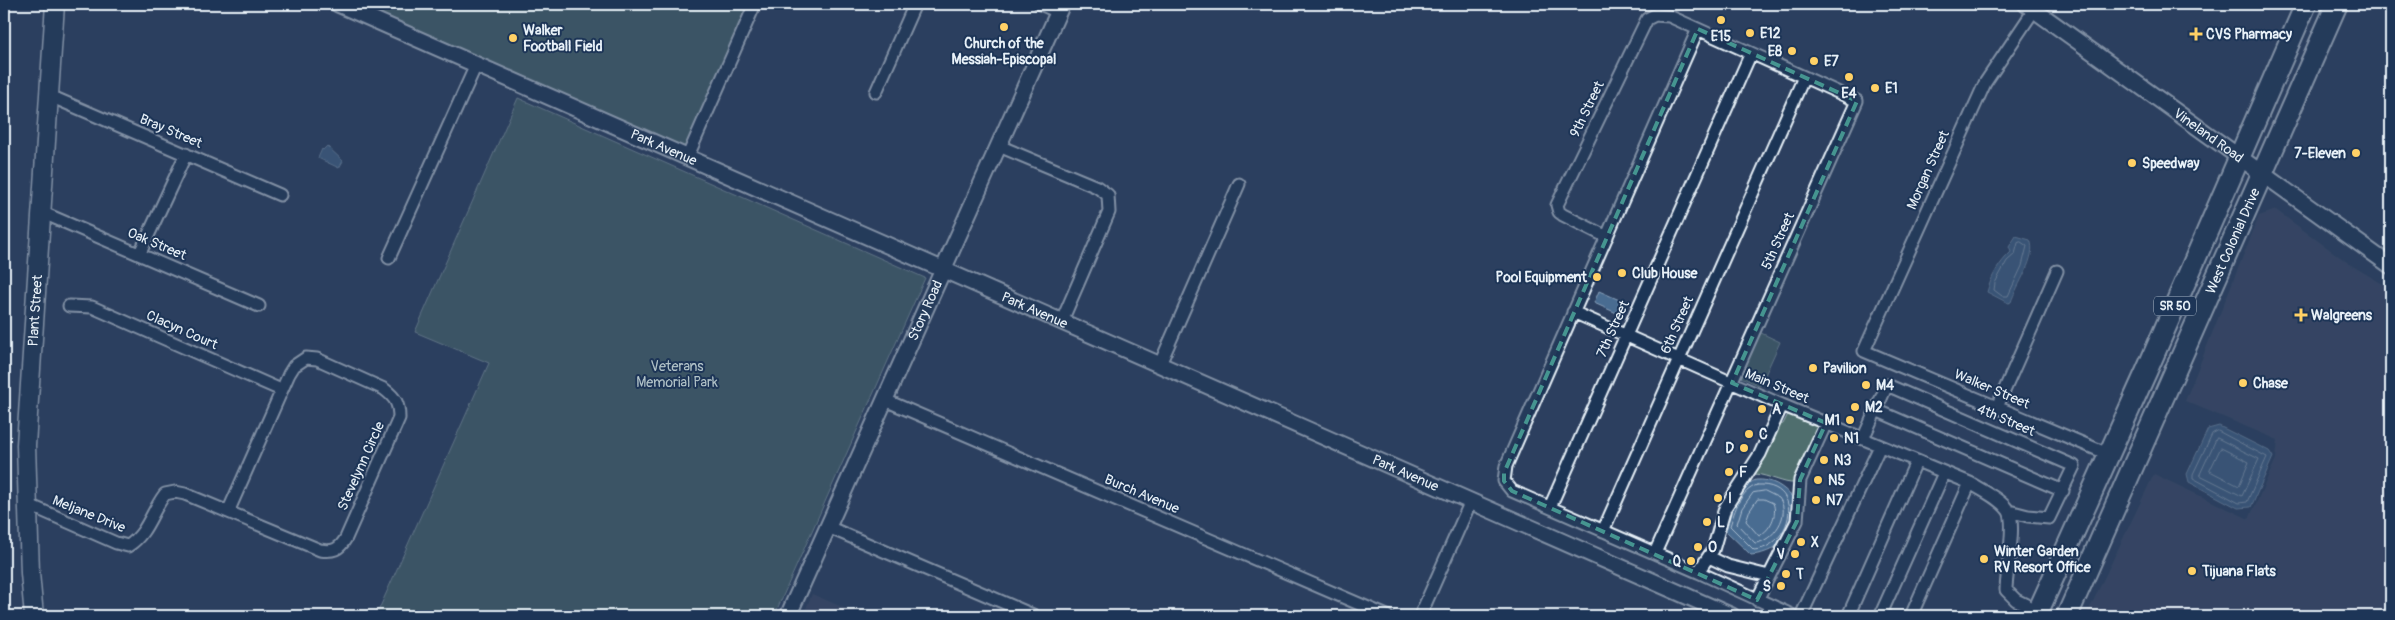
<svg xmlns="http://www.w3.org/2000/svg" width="2395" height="620" viewBox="0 0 2395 620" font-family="Pangolin,sans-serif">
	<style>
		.built { fill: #3f4c69 }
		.green { fill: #4f6e6e; stroke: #9cb0b3 }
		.water { fill: #4a6c91; stroke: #89a1ba }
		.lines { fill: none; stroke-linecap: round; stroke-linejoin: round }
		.shore { stroke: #a9bccf; stroke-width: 1 }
		.street-casing { stroke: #e8f1f8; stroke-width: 15 }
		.secondary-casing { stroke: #e8f1f8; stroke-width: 19 }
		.primary-casing { stroke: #e8f1f8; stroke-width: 21 }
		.highway-casing { stroke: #e8f1f8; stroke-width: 24 }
		.street { stroke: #1d3557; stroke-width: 11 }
		.secondary { stroke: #1d3557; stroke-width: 15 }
		.primary { stroke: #1d3557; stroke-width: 18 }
		.highway { stroke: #1d3557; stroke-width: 20 }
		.marked { fill: none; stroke: #459590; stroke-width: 4; stroke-dasharray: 10 6; stroke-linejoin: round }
		.poi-dot { fill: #ffd166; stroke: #1d3557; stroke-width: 2 }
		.labels { text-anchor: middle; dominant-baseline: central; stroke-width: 4; stroke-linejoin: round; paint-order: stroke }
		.shield { fill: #1d3557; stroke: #abb9c8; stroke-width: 1 }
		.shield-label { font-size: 12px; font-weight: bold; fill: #e8f1f8 }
		.poi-label { font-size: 14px; font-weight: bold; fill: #e8f1f8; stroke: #1d3557; text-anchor: start }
		.street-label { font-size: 14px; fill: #e8f1f8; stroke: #1d3557 }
		.park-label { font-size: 14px; fill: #b2c3c8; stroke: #1d3557 }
	</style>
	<rect width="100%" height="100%" fill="#2c3f5f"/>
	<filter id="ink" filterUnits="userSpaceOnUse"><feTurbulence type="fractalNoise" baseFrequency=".02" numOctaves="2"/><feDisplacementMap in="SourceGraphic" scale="10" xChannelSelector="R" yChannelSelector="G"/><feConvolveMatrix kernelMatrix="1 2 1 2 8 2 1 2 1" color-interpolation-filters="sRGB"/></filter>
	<g filter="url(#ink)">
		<path class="built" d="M2276 210 2351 265 2391 289V616H2086L2154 474 2249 519 2276 459 2278 440 2185 401 2259 216Z
			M812 594 863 616H803Z"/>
		<path class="green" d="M356 4H748L684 149Z
			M518 98 925 278 774 616H376L489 363 415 332Z
			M1759 332 1780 342 1760 386 1739 376Z
			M1788 414 1821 428 1794 483C1785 484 1768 475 1755 474L1777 425 1783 424Z"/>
		<path class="water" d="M327 146 343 161 339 168 318 158 322 149 323 150Z
			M2016 236 2030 240C2038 256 2016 286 2011 302L2008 303 1987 292C1991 277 1999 263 2011 252L2009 247Z
			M1599 291 1624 302 1619 314 1594 303Z
			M2219 426 2269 451 2273 457 2251 507 2238 508 2189 482 2187 474 2208 429Z
			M1756 480C1772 479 1783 486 1793 498 1791 528 1786 552 1751 555L1724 529C1730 509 1736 487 1756 480Z"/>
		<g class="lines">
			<path class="shore" d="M2021 242 2027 246 2022 266 2008 296H2002L1994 290 1995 283 2007 261 2015 254 2018 243Z
				M2218 431 2267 457 2247 502 2239 503 2193 478V474L2212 434Z
				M2217 438 2259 459 2242 496 2200 475Z
				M2221 448 2249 462 2239 486 2210 471Z
				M1757 485C1806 482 1793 547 1754 550L1730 526C1735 510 1740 491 1757 485Z
				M1765 491 1779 498C1792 514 1773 542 1755 543L1737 524 1742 508 1753 493Z
				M1758 499H1764L1773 503C1778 515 1770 530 1759 536L1746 521 1749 512Z"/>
			<defs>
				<path id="street" d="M1040 4 1058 12
					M2034 10 1985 83 1864 351 2108 454
					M1698 29 1506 466 1504 481 1512 491 1698 572 1713 550 1725 508 1760 454 1782 405
					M876 92 915 4
					M50 96 280 195
					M999 146 1097 187 1108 195 1109 212 1061 323
					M687 158 755 4
					M41 212 259 306
					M1607 237 1563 215 1559 212 1557 205 1647 19 1655 15 1669 16 1857 101 1655 553
					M140 253 186 154
					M389 258 476 65
					M69 306 92 307 281 390
					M1573 312 1782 405 1970 483C1983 491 1999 498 2008 510 2017 521 2006 573 2006 590L2016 600 2039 611
					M1160 364 1239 184
					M885 400 1387 616
					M1997 407 2057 271
					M1876 410 2063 491
					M1863 439 1887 385 2074 466 2049 518 2028 516 2009 511
					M27 504 116 543 128 546C148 533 151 512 165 494L175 492 185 494 320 550C333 552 339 550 346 538L399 418C399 404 396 398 384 389L317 359 306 358 294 366 289 374 228 512
					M1550 507 1751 53
					M828 527 1035 616
					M1603 531 1804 77
					M1709 557 1728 566 1769 576
					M1698 572 1794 616
					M1757 600 1797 521 1800 480 1826 423
					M1420 616 1471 501
					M1801 616 1880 446
					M1848 616 1916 462
					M1880 616 1944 473
					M1911 616 1970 483"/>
				<g id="secondary">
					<path id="s1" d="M338 4 1732 616"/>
					<path id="s2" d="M2026 4 2391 266"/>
					<path id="s3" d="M788 616 1062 4"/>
				</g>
				<g id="primary">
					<path id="s4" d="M34 616 30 573 26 445 55 4"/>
				</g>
				<g id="highway">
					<path d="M2036 616 2147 370 2306 4"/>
					<path id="s5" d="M2067 616 2337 4"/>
				</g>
			</defs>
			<use href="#street" class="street-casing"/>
			<use href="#secondary" class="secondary-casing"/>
			<use href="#primary" class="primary-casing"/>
			<use href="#highway" class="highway-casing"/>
			<use href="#street" class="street"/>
			<use href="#secondary" class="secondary"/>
			<use href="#primary" class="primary"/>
			<use href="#highway" class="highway"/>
		</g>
	</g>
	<path d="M0 0H2395V620H0ZM1698 29 1857 101 1732 383 1826 423 1800 480 1797 521 1757 600 1512 491 1504 481V473Z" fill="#2c3f5f" fill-opacity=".55" fill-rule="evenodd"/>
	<path class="marked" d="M1698 29 1857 101 1732 383 1826 423 1800 480 1797 521 1757 600 1512 491 1504 481V473Z"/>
	<g class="poi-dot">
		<circle cx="1721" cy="20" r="5"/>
		<circle cx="1004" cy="27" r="5"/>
		<circle cx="1750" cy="33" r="5"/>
		<path d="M2193.5 26.5h5v5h5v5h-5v5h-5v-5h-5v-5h5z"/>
		<circle cx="513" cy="38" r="5"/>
		<circle cx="1792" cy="51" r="5"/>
		<circle cx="1814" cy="61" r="5"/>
		<circle cx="1849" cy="77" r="5"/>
		<circle cx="1875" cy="88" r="5"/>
		<circle cx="2356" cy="153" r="5"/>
		<circle cx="2132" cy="163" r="5"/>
		<circle cx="1622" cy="273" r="5"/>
		<circle cx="1597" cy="277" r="5"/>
		<path d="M2298.5 307.5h5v5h5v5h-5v5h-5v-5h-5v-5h5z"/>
		<circle cx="1813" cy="368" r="5"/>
		<circle cx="2243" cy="383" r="5"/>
		<circle cx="1866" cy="385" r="5"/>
		<circle cx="1855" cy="407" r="5"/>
		<circle cx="1762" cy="409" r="5"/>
		<circle cx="1850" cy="420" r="5"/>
		<circle cx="1749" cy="434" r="5"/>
		<circle cx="1834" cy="438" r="5"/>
		<circle cx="1744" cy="448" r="5"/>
		<circle cx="1824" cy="460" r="5"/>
		<circle cx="1729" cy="472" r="5"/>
		<circle cx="1818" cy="480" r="5"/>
		<circle cx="1718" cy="498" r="5"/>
		<circle cx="1816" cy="500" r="5"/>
		<circle cx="1707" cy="522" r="5"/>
		<circle cx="1801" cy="542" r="5"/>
		<circle cx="1698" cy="547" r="5"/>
		<circle cx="1795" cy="554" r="5"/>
		<circle cx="1984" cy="559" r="5"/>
		<circle cx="1691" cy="561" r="5"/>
		<circle cx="2192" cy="571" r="5"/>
		<circle cx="1786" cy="574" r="5"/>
		<circle cx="1781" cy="586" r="5"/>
	</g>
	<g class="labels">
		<rect class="shield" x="2154" y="296.5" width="42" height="19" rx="4"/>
		<g class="shield-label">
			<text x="2175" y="306">SR 50</text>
		</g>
		<g class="poi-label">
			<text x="523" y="30">Walker<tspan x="523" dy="16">Football Field</tspan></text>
			<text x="1760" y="33">E12</text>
			<text x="2206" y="34">CVS Pharmacy</text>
			<text x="1721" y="36" text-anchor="middle">E15</text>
			<text x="1004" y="43" text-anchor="middle">Church of the<tspan x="1004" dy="16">Messiah-Episcopal</tspan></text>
			<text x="1782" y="51" text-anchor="end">E8</text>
			<text x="1824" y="61">E7</text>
			<text x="1885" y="88">E1</text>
			<text x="1849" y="93" text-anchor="middle">E4</text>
			<text x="2346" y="153" text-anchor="end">7-Eleven</text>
			<text x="2142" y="163">Speedway</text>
			<text x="1632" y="273">Club House</text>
			<text x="1587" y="277" text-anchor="end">Pool Equipment</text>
			<text x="2311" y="315">Walgreens</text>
			<text x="1823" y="368">Pavilion</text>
			<text x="2253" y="383">Chase</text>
			<text x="1876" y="385">M4</text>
			<text x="1865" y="407">M2</text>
			<text x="1772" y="409">A</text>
			<text x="1840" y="420" text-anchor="end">M1</text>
			<text x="1759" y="434">C</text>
			<text x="1844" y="438">N1</text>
			<text x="1734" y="448" text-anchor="end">D</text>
			<text x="1834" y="460">N3</text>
			<text x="1739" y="472">F</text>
			<text x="1828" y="480">N5</text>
			<text x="1728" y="498">I</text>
			<text x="1826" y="500">N7</text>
			<text x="1717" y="522">L</text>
			<text x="1811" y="542">X</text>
			<text x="1708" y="547">O</text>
			<text x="1994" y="551">Winter Garden<tspan x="1994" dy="16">RV Resort Office</tspan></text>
			<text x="1785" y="554" text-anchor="end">V</text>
			<text x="1681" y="561" text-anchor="end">Q</text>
			<text x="2202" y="571">Tijuana Flats</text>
			<text x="1796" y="574">T</text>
			<text x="1771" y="586" text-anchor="end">S</text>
		</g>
		<g class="street-label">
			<text transform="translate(1587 109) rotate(-64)">9th Street</text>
			<text transform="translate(171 131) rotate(23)">Bray Street</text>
			<text stroke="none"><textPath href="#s2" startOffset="225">Vineland Road</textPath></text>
			<text stroke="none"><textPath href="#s1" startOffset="356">Park Avenue</textPath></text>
			<text transform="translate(1928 170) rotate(-66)">Morgan Street</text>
			<text transform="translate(1778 241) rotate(-66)">5th Street</text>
			<text stroke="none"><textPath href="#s5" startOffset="410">West Colonial Drive</textPath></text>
			<text transform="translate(157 244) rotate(23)">Oak Street</text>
			<text stroke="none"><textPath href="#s4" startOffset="306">Plant Street</textPath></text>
			<text stroke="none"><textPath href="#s3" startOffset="335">Story Road</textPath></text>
			<text stroke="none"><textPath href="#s1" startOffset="761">Park Avenue</textPath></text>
			<text transform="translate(1677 325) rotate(-66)">6th Street</text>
			<text transform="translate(1613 329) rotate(-66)">7th Street</text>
			<text transform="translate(182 330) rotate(24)">Clacyn Court</text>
			<text transform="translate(1777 386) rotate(23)">Main Street</text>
			<text transform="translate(1992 389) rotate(23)">Walker Street</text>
			<text transform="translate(2006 420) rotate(23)">4th Street</text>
			<text transform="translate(361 466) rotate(-66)">Stevelynn Circle</text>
			<text stroke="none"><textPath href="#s1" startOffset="1166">Park Avenue</textPath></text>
			<text transform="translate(1142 494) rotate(23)">Burch Avenue</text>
			<text transform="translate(89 514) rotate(22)">Meljane Drive</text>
		</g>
		<g class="park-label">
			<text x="677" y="366">Veterans<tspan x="677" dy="16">Memorial Park</tspan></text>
		</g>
	</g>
	<rect width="2395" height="620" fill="none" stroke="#1d3557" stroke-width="20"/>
	<rect x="10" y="10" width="2375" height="600" fill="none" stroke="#e8f1f8" stroke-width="2" filter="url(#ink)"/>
</svg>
